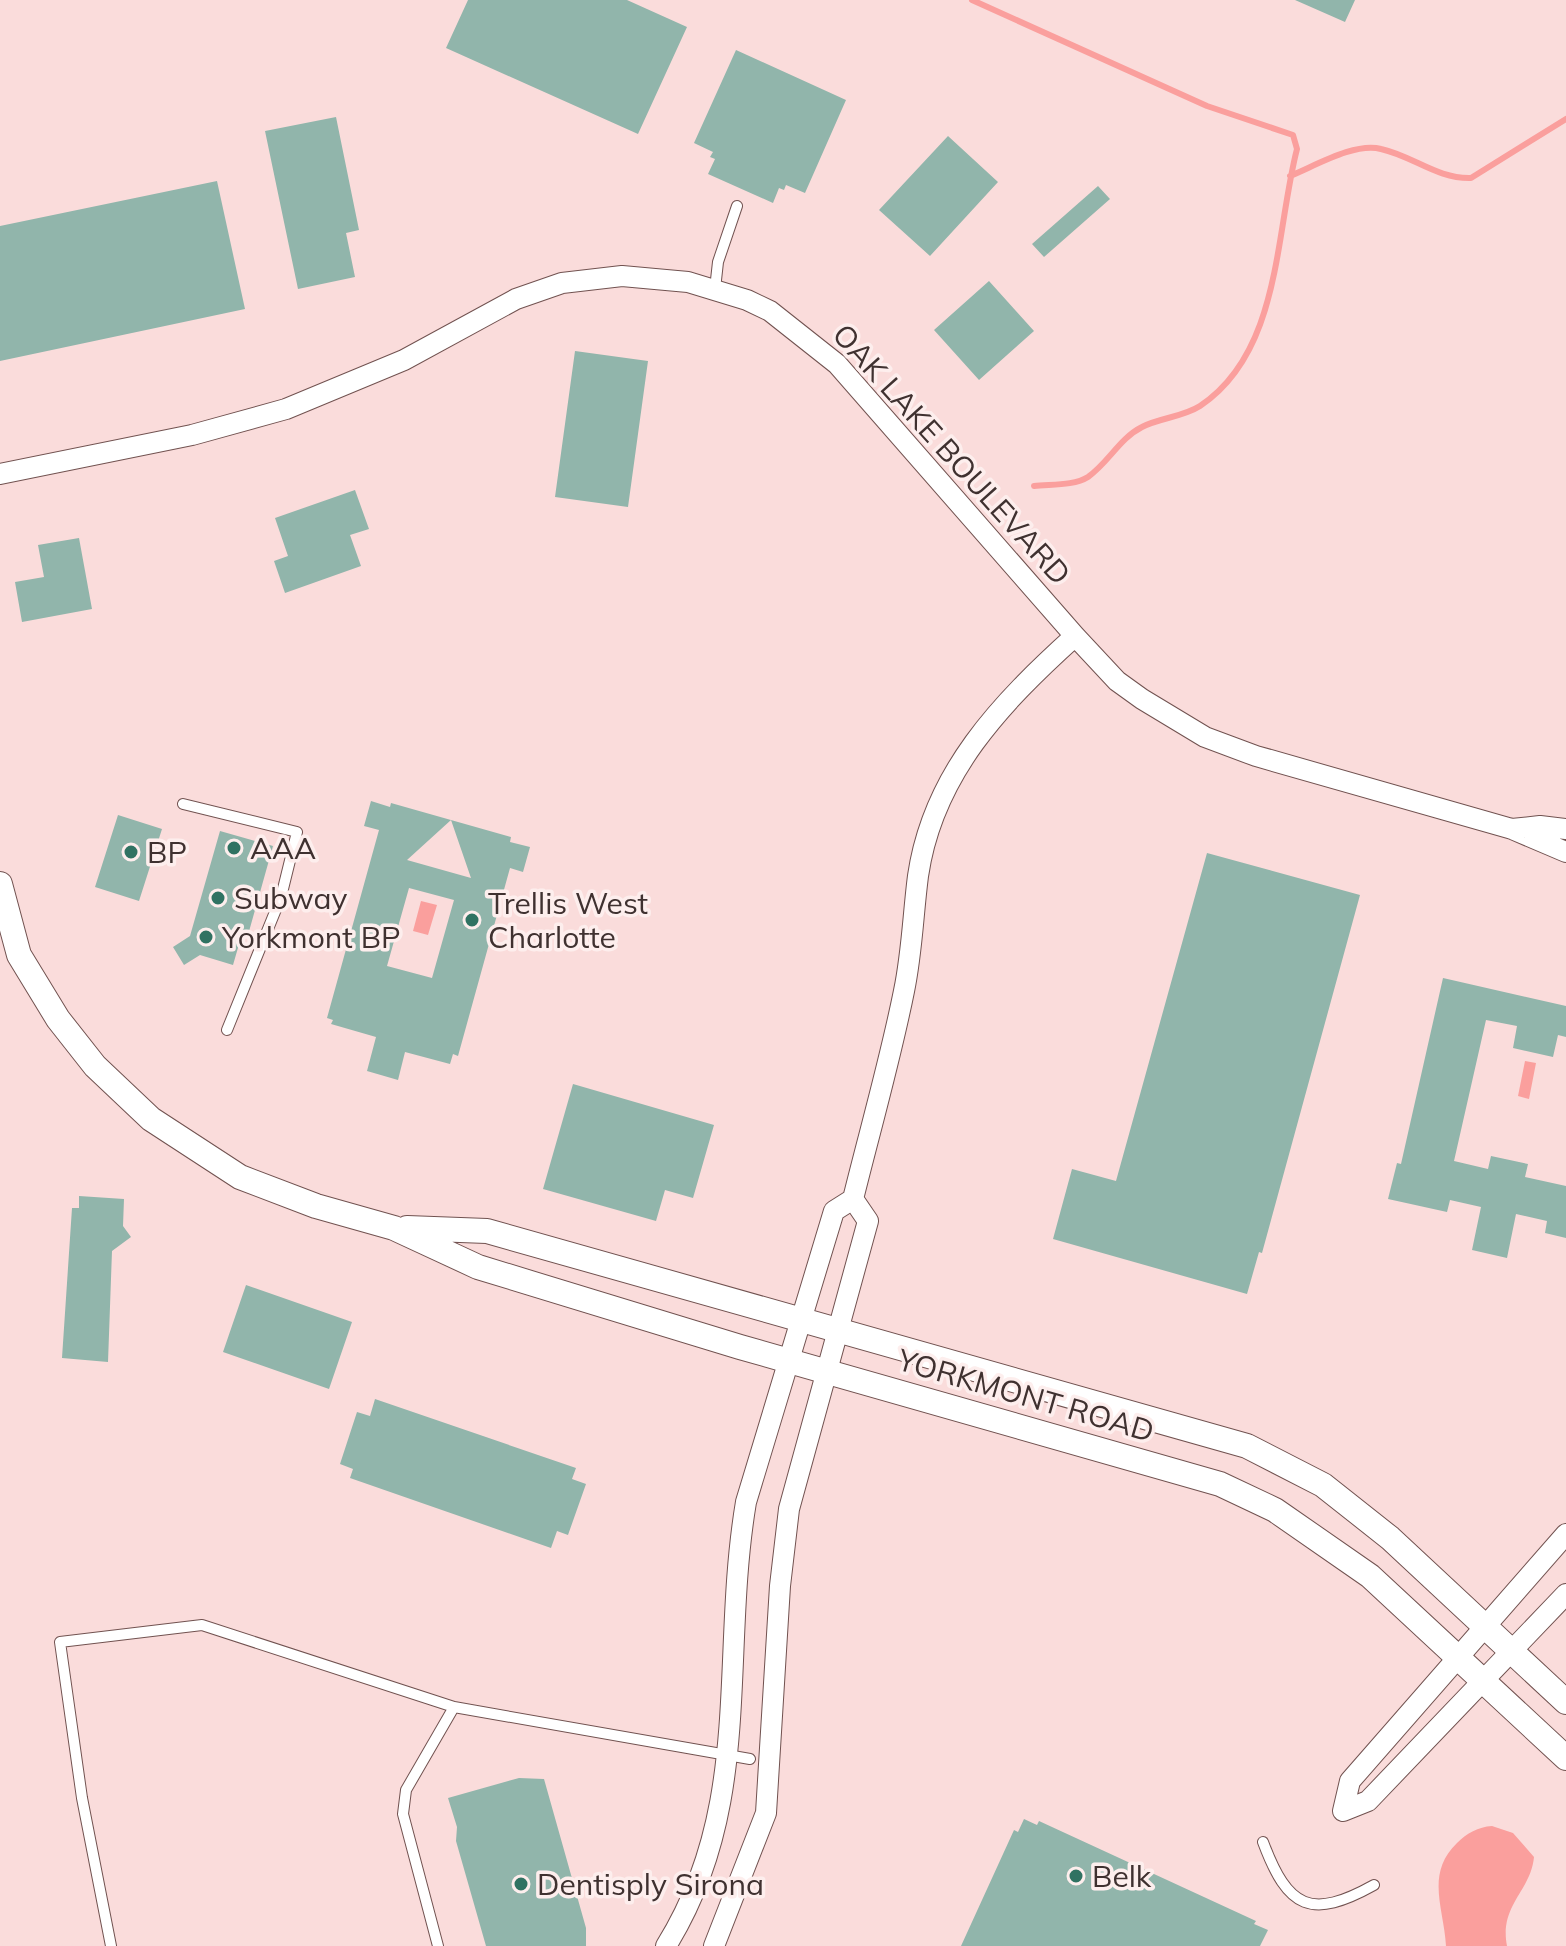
<svg xmlns="http://www.w3.org/2000/svg" width="1566" height="1946" viewBox="0 0 1566 1946" font-family="Mulish,sans-serif">
	<style>
		.water { fill: #fa9f9d }
		.lines { fill: none; stroke-linecap: round; stroke-linejoin: round }
		.stream { stroke: #fa9f9d; stroke-width: 6 }
		.building { fill: #91b5ab; fill-rule: evenodd }
		.service-casing { stroke: #715250; stroke-width: 12 }
		.minor-casing { stroke: #715250; stroke-width: 22 }
		.tertiary-casing { stroke: #715250; stroke-width: 26 }
		.service { stroke: #fff; stroke-width: 10 }
		.minor { stroke: #fff; stroke-width: 20 }
		.tertiary { stroke: #fff; stroke-width: 24 }
		.poi-dot { fill: #307262; stroke: #fdeeed; stroke-width: 3 }
		.labels { text-anchor: middle; dominant-baseline: central; stroke-width: 7; stroke-linejoin: round; paint-order: stroke }
		.street-label { font-size: 30px; fill: #3f3130; stroke: #fdeeed }
		.poi-label { font-size: 30px; fill: #3f3130; stroke: #fdeeed; text-anchor: start }
	</style>
	<rect width="100%" height="100%" fill="#fadcdb"/>
	<path class="water" d="M421 901 437 905 428 935 413 931Z
		M1525 1061 1536 1063 1529 1099 1518 1096Z
		M1492 1826 1513 1833 1534 1857C1531 1891 1499 1905 1507 1946H1446C1444 1908 1425 1874 1457 1843 1467 1833 1478 1827 1492 1826Z"/>
	<g class="lines">
		<path class="stream" d="M972 0 1207 106 1293 135 1297 149C1275 234 1281 352 1200 406 1183 417 1159 418 1142 427 1120 438 1108 463 1088 477 1074 486 1050 484 1034 486
			M1290 176C1315 166 1355 142 1381 149 1413 156 1437 179 1471 178L1566 119"/>
	</g>
	<path class="building" d="M468 0H627L687 27 638 134 446 48Z
		M1295 0H1355L1345 22Z
		M736 50 846 100 805 193 786 185 784 190 779 188 773 203 708 174 715 159 710 157 713 152 694 143Z
		M336 117 359 230 346 233 355 277 298 289 265 131Z
		M948 136 998 182 930 256 879 210Z
		M217 181 245 309 0 361V226Z
		M1098 186 1110 199 1044 257 1032 244Z
		M989 281 1034 331 979 380 934 330Z
		M575 351 648 361 628 507 555 497Z
		M355 490 369 529 350 535 361 566 285 593 274 561 288 556 275 518Z
		M79 538 92 609 22 622 15 582 44 577 38 545Z
		M371 801 390 807 391 803 511 837 510 842 530 847 523 872 510 868 458 1056 453 1054 450 1064 405 1052 398 1080 367 1071 376 1037 331 1024 333 1020 327 1018 379 830 364 826ZM451 820 471 878 407 860ZM409 888 454 900 432 978 387 966Z
		M118 815 162 829 139 901 95 887Z
		M220 831 273 846 248 935 242 934 233 965 200 955 184 965 173 947 190 936Z
		M1207 853 1360 895 1262 1253 1259 1252 1247 1294 1053 1239 1072 1169 1116 1181Z
		M1443 978 1566 1006V1037L1558 1035 1553 1057 1513 1048 1517 1026 1486 1020 1454 1161 1488 1169 1491 1156 1528 1164 1525 1177 1566 1186V1238L1545 1233 1547 1221 1516 1214 1507 1258 1472 1250 1481 1207 1450 1200 1447 1212 1388 1199 1397 1163 1401 1164Z
		M573 1084 714 1125 693 1198 665 1190 656 1221 543 1189Z
		M79 1196 124 1199 123 1226 131 1237 112 1251 108 1362 62 1358 72 1208H79Z
		M246 1285 352 1322 329 1389 223 1352Z
		M375 1399 576 1468 572 1479 586 1484 568 1535 557 1531 551 1548 350 1478 353 1469 340 1464 357 1412 370 1416Z
		M519 1778 544 1779 586 1928V1946H486L456 1841 457 1827 448 1798Z
		M1024 1819 1037 1825 1039 1821 1256 1921 1254 1924 1268 1930 1260 1946H961L1014 1830 1018 1832Z"/>
	<g class="lines">
		<defs>
			<path id="service" d="M715 289 718 262 737 206
				M183 804 297 832 281 897 227 1030
				M1263 1842C1288 1909 1311 1920 1374 1885
				M111 1946 82 1798 60 1642 202 1625 454 1707
				M438 1946 403 1814 406 1790 454 1707 750 1759"/>
			<path id="minor" d="M0 474 192 435 286 409 404 360 516 299 562 283 622 276 688 282 747 300 770 311 837 364 1075 636 1117 681 1142 699 1205 737 1256 756 1512 829 1566 852
				M1512 829 1540 826 1566 829
				M853 1199C870 1130 890 1061 904 991 912 953 913 915 918 876 933 773 1001 703 1075 636
				M1566 1534 1350 1781 1343 1811 1368 1801 1566 1594
				M666 1946C754 1805 720 1657 746 1502L834 1211 853 1199 868 1221 789 1509 780 1586 766 1813 714 1946"/>
			<path id="tertiary" d="M0 884 19 955 58 1019 95 1066 151 1119 240 1177 316 1206 394 1228 478 1267 740 1347 1220 1484 1275 1510 1370 1576 1566 1758
				M407 1228 487 1231 1247 1446 1323 1485 1390 1538 1566 1702"/>
		</defs>
		<use href="#service" class="service-casing"/>
		<use href="#minor" class="minor-casing"/>
		<use href="#tertiary" class="tertiary-casing"/>
		<use href="#service" class="service"/>
		<use href="#minor" class="minor"/>
		<use href="#tertiary" class="tertiary"/>
	</g>
	<g class="poi-dot">
		<circle cx="234" cy="848" r="8"/>
		<circle cx="131" cy="852" r="8"/>
		<circle cx="218" cy="898" r="8"/>
		<circle cx="472" cy="920" r="8"/>
		<circle cx="206" cy="937" r="8"/>
		<circle cx="1076" cy="1876" r="8"/>
		<circle cx="521" cy="1884" r="8"/>
	</g>
	<g class="labels">
		<g class="street-label">
			<text transform="translate(952 454) rotate(48)">OAK LAKE BOULEVARD</text>
			<text transform="translate(1026 1395) rotate(16)">YORKMONT ROAD</text>
		</g>
		<g class="poi-label">
			<text x="250" y="848">AAA</text>
			<text x="147" y="852">BP</text>
			<text x="234" y="898">Subway</text>
			<text x="488" y="903">Trellis West<tspan x="488" dy="34">Charlotte</tspan></text>
			<text x="222" y="937">Yorkmont BP</text>
			<text x="1092" y="1876">Belk</text>
			<text x="537" y="1884">Dentisply Sirona</text>
		</g>
	</g>
</svg>
